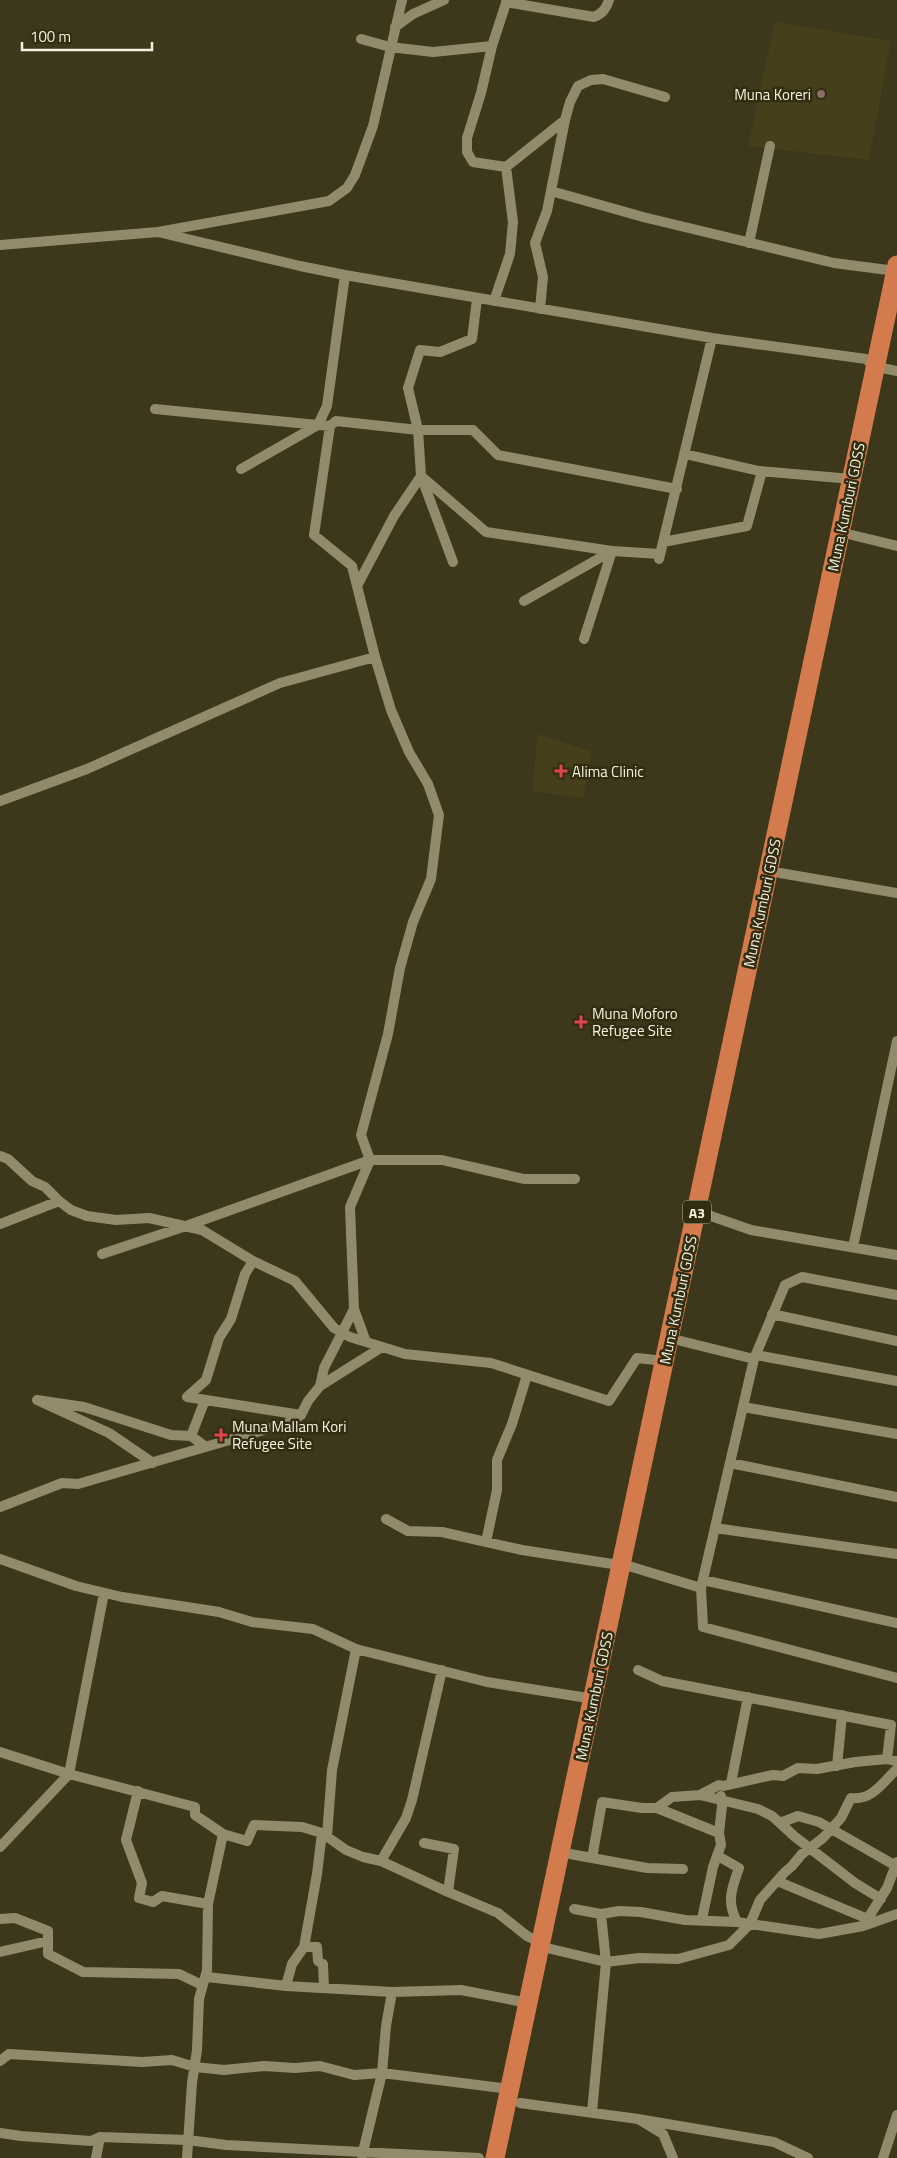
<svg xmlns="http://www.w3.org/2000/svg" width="897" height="2158" font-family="'Titillium Web',sans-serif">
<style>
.built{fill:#463f1b}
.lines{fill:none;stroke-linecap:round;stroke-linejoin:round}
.street{stroke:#918b6c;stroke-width:10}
.highway{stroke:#d37b4d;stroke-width:19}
.education-dot{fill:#8d6e63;stroke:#322d11;stroke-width:2}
.health-dot{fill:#e0444e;stroke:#322d11;stroke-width:2}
.labels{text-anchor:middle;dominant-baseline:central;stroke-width:5;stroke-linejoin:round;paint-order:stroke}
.shield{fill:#322d11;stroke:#bab6a2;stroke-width:1}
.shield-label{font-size:14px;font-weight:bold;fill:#f4f1e0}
.poi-label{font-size:15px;fill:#f4f1e0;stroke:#322d11;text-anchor:start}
.street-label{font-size:15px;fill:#f4f1e0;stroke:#322d11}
</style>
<rect width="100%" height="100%" fill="#3d371b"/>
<path class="built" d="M775 21 891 41 869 160 748 146Z
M537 734 592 752 583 798 533 791Z"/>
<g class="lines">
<path class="street" d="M506 2 594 17C603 13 606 9 609 0
M395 27 413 14 444 0
M361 39 390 47 433 52 492 46 507 0
M492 46 481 93 467 138V152L473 162 506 167 565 120
M551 191 643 217 834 263 896 271
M158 232 329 201 347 188 355 175 373 126 402 0
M749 243 770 146
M0 245 158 232 300 266 345 275
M477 299 472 339 440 352 420 350 408 388 418 430H473L498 455 677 489
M494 301 510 254 513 222 506 167
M540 309 543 277 535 243 547 211 565 120 570 102 578 86 591 80 603 79 665 97
M155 409 318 425
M330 426 314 535 352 566 357 586
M685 454 759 471 852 479
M241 469 318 425
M852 535 897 546
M663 542 747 526 762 471
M659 559 712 338
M524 601 612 551 660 554
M584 639 612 551 486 532 421 476 418 430 336 421 330 426 318 425 327 406 345 275 712 338 866 359 873 366 897 371
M0 801 87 769 280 683 375 657
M780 873 897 893
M0 1156 8 1159 32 1181 45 1187 59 1201
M708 1215 751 1230 897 1255
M0 1224 59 1201 71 1210 87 1216 116 1220 149 1218 202 1230 253 1261 295 1281 334 1328 350 1337 405 1354 491 1363 609 1401 637 1358 665 1361
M853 1247 897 1041
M102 1254 186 1226 370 1160 361 1135 388 1034 400 968 413 922 431 879 439 815 428 784 409 752 391 710 375 657 357 586 394 516 421 476 453 562
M253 1261 245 1274 231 1319 219 1338 206 1380 187 1397 301 1415
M897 1295 802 1277 785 1285 754 1359 701 1588 703 1627 897 1678
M772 1314 897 1341
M681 1341 754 1359
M366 1342 354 1309 350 1207 370 1160H442L524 1179H575
M756 1355 897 1381
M320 1386 324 1368 354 1309
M205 1400 191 1436 206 1447
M743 1407 897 1434
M153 1463 109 1433 37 1400 84 1407 171 1435 191 1436
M730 1463 897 1497
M0 1507 62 1483 78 1484 288 1423 301 1415 308 1401 320 1386 382 1347
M386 1519 408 1531 442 1532 522 1550 632 1567 701 1588
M715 1528 897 1554
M486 1542 497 1490V1460L512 1424 527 1375
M0 1559 76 1586 122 1597 219 1612 252 1622 313 1629 356 1649 487 1682 594 1699
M703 1580 897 1623
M638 1670 662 1681 891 1725 887 1759
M0 1752 69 1774 195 1807V1815L223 1834 247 1841 254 1825 302 1827 322 1833 346 1850 363 1857 381 1861 448 1892 454 1849 424 1843
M837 1766 842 1715
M731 1783 748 1697
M138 1791 126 1840 142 1883 139 1898 153 1902 162 1896 208 1904
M700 1795 719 1785 723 1786 773 1775 783 1776 798 1768 817 1769 855 1762 887 1759 897 1761
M657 1808 719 1833
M780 1823 794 1836 855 1883 881 1899
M322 1833 317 1874 304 1947H317L318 1961 323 1964 324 1988
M327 1836 332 1770 356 1649
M0 1847 69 1774 104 1593
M570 1854 647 1868 683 1869
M718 1856 739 1868C732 1888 726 1901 737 1922
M592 1858 602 1802 642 1808H657L672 1797 700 1795 758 1809 772 1816 780 1823 798 1816 819 1822 896 1866
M381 1861 406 1818 412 1800 442 1670
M777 1881 868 1919
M448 1892 498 1913 527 1936 541 1943
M574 1909 601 1914 619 1911 641 1912 685 1920 737 1922 819 1934 863 1926 897 1914
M0 1919 15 1918 48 1931V1954L83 1972 179 1974 202 1985
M702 1919 713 1867 721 1845 719 1833 722 1806 721 1796
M865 1923 887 1888 897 1862
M551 1949 606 1962 601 1914
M0 1952 48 1941
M207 1977 286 1986 392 1992 386 2026 382 2073 362 2156
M286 1986 292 1964 304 1947
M392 1992 461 1990 528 2003
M0 2061 9 2054 142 2062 172 2060 195 2067 224 2070 264 2066 295 2068 320 2066 354 2075 382 2073 510 2089
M520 2103 638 2119 663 2134 673 2158
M592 2112 606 1962 639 1958 678 1959 729 1945 750 1924 760 1900 785 1872 792 1866 802 1854 823 1838 841 1818 851 1798C872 1801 883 1782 897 1769
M638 2119 774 2142 808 2158
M0 2133 21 2136 91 2141 100 2137 188 2140 226 2145 479 2158
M96 2158 100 2137
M187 2158 192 2083 197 2050 199 1999 207 1970 208 1904 223 1834
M883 2158 897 2115"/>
<path class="highway" d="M495 2158 897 265"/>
</g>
<circle class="education-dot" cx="821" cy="94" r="5"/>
<g class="health-dot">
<path d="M558.5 763.5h5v5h5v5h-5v5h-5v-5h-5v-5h5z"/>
<path d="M578.5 1014.5h5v5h5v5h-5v5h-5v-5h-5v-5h5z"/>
<path d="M218.5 1427.5h5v5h5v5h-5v5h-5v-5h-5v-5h5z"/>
</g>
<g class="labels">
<rect class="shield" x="683" y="1200.5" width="28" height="23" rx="4"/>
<g class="shield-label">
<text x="697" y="1212">A3</text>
</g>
<g class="poi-label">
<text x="811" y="94" text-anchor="end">Muna Koreri</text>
<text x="572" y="771">Alima Clinic</text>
<text x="592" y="1013">Muna Moforo<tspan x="592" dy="17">Refugee Site</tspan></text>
<text x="232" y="1426">Muna Mallam Kori<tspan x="232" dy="17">Refugee Site</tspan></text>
</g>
<g class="street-label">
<text transform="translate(846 507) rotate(-78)">Muna Kumburi GDSS</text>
<text transform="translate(762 903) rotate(-78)">Muna Kumburi GDSS</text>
<text transform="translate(678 1300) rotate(-78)">Muna Kumburi GDSS</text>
<text transform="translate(594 1696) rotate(-78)">Muna Kumburi GDSS</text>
</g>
</g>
<path d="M22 42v8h130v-8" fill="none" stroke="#f4f1e0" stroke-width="2.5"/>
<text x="30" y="42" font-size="15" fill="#f4f1e0" stroke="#322d11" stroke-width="4" paint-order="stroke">100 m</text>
</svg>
